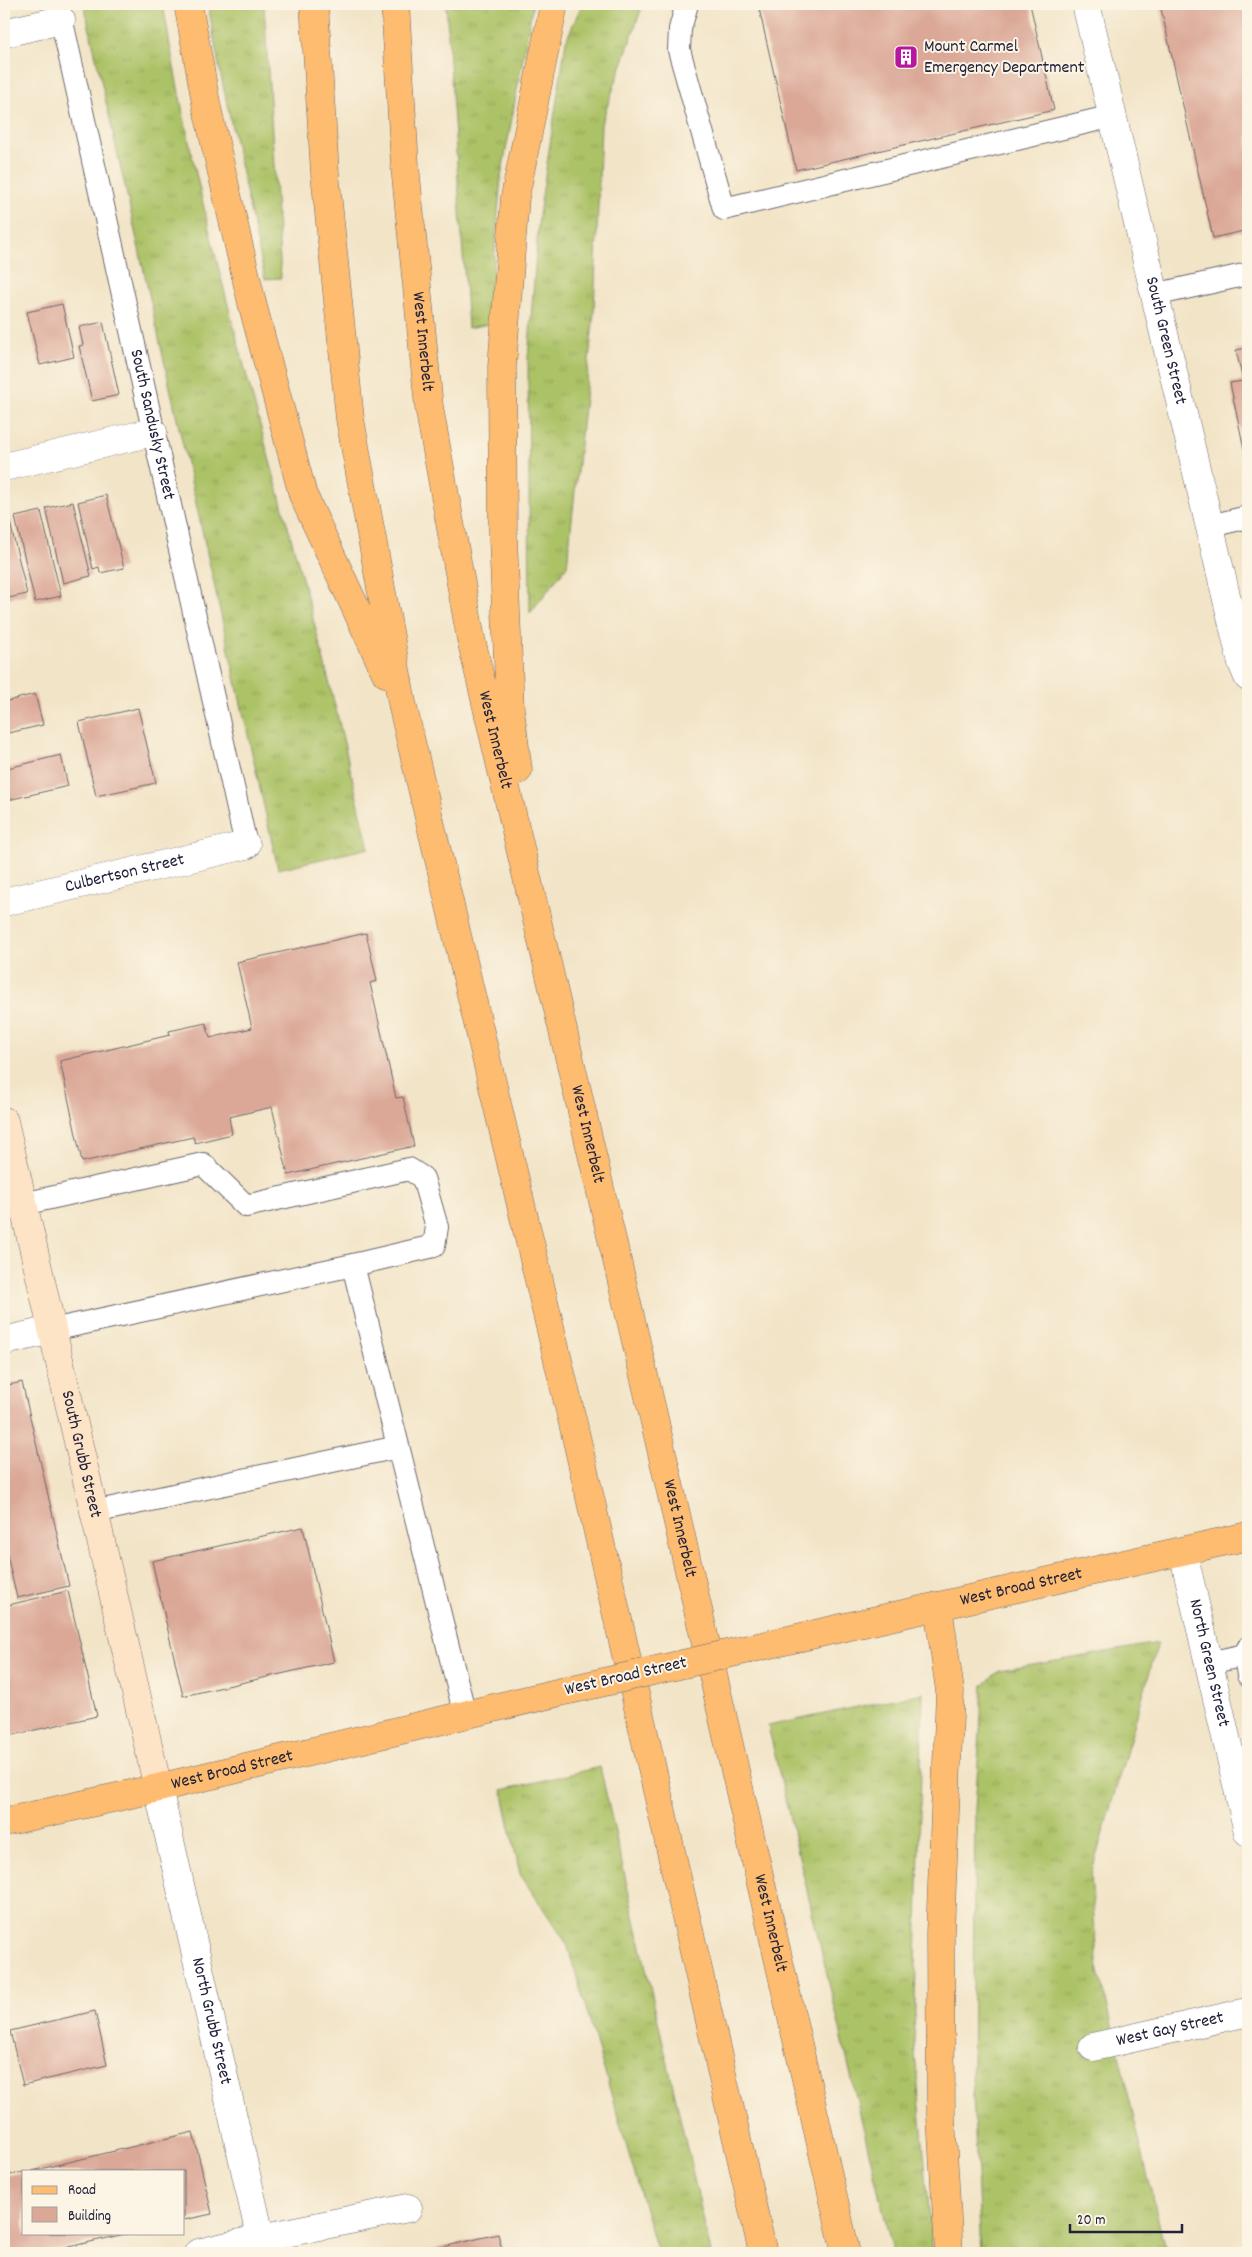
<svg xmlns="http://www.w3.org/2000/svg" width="1252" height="2257" font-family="Dekko,sans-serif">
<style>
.grass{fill:url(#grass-tufts);stroke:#677250}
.building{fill:#dba897}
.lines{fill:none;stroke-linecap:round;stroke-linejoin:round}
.lane-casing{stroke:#6b666c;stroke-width:24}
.street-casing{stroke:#6b666c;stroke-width:29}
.secondary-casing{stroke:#6b666c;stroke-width:29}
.primary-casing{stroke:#6b666c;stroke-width:29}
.highway-casing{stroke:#6b666c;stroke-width:29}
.lane{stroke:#fff;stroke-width:22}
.street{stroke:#fff;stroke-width:28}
.secondary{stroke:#fee4c6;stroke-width:28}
.primary{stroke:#fdbc70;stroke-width:28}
.highway{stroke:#fdbc70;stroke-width:28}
.primary-bridge-casing{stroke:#6b666c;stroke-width:29;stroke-linecap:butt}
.primary-bridge{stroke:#fdbc70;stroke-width:28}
.labels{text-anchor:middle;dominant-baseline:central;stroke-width:4;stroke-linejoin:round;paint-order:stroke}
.poi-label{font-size:18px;fill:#22223b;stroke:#fcf5e5;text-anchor:start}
.street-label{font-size:18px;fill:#22223b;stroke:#fcf5e5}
</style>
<defs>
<pattern id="grass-tufts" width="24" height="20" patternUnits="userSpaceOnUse" patternTransform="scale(1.25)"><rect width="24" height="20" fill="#acc266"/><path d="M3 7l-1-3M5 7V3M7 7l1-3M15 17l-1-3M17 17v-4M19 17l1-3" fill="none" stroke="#94a659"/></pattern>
</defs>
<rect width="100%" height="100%" fill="#fcf5e5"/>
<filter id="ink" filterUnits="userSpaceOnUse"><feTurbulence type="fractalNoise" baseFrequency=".02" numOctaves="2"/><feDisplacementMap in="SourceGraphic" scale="10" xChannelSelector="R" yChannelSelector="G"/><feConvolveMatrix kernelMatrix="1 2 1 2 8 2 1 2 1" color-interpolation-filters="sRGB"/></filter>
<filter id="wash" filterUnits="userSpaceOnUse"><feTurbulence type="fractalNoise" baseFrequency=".0096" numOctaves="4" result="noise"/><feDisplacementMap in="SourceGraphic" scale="20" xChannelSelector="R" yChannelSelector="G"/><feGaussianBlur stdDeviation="1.12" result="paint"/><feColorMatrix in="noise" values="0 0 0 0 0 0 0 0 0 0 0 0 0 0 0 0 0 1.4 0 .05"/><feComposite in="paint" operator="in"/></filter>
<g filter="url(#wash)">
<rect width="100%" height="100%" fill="#f2e4c7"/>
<path class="grass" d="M84 4H163C196 210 257 410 311 611 332 690 350 769 369 848L278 869Z
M208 4H264L281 278 265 279 219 67Z
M446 4H533L501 177 489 324 468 328Z
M582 4H643L601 124 594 313 567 566 530 613 528 359 539 215 566 41Z
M1158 1643 1091 1874 1097 1962 1166 2253H981L972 2076 975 1809 983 1685 999 1671Z
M923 1693 914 2042 933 2253H893L768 1726Z
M600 1767 711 2253H658L567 1944 520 1874 502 1790Z"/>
<g id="blocks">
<path class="building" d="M758 4H1030L1054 110 796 170Z
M1160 4H1248V230L1213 238Z
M62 304 74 357 40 365 27 312Z
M103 322 119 395 92 401 79 346 83 345 79 327Z
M1248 348V463H1247L1230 383 1243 381 1236 350Z
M106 495 124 568 100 573 99 567 93 569 78 502Z
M73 502 91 576 63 583 46 508Z
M41 511 61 596 35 602 15 517Z
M9 518 27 594 4 599V519Z
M35 694 43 725 4 734V702Z
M138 708 156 783 96 796 79 722Z
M61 755 68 786 4 801V769Z
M366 933 377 981 370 983 396 1098 403 1097 414 1146 288 1175 272 1107 229 1117 232 1134 195 1143 193 1137 82 1162 60 1061 170 1035 169 1031 206 1023 210 1038 252 1028 237 962Z
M22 1382 69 1586 17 1598 4 1542V1386Z
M303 1527 334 1662 183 1696 152 1561Z
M68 1591 97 1716 4 1737V1606Z
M95 2011 107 2065 23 2085 10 2031Z
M193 2132 212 2214 184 2220V2171H32Z
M24 2172V2233L125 2234 42 2253H4V2176Z
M498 2234 503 2253H421V2252Z"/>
</g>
</g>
<g filter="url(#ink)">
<use href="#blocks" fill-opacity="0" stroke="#6b666c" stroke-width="1"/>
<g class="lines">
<g class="lane-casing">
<g id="lane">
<path id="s1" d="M58 4 246 845"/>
<path d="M687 4 680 29 679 50 724 209 1113 116"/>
<path d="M1154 295 1248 274"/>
<path d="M1210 526 1248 517"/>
<path d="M23 1204 203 1164 246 1206 409 1169 423 1178 437 1227 434 1246 353 1265"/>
<path d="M52 1330 353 1265 465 1715"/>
<path d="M94 1512 398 1447"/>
<path d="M1248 1648 1245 1655 1248 1675"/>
<path d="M1209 1663 1245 1655"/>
</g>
</g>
<g class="street-casing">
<g id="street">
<path id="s2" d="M1086 4 1242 663 1248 677"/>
<path d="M4 33 61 20"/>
<path d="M4 467 153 432"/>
<path id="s3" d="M4 902 246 845"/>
<path d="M4 1341 52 1330"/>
<path id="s4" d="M1183 1552 1248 1832"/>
<path id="s5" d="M158 1788 264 2253"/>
<path id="s6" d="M1093 2047 1248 2012"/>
<path d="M198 2253 261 2238 408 2208"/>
</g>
</g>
<g class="secondary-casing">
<g id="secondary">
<path id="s7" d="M4 1121 158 1788"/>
</g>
</g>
<g class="primary-casing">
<g id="primary">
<path id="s8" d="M749 1649 1248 1536"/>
<path id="s9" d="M4 1822 158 1788 569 1690"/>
</g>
</g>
<g class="highway-casing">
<g id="highway">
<path d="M188 4 207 108 252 303 303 495 386 673"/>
<path d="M314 4 325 173 350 419 403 708 575 1432 763 2253"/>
<path id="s10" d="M395 4 405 166 429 407 471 639 653 1414 846 2253"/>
<path d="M518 770 510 710 503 537 502 367 515 197 554 4"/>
<path d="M938 1606 950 1691 940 1933 941 2117 949 2253"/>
</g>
</g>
<use href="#lane" class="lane"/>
<use href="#street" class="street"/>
<use href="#secondary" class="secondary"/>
<use href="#primary" class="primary"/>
<use href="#highway" class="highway"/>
<g class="primary-bridge-casing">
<path id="primary-bridge" d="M569 1690 749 1649"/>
</g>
<use href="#primary-bridge" class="primary-bridge"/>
</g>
</g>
<defs>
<g id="building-square" transform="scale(1.25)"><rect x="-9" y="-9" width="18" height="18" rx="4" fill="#b5179e" stroke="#fcf5e5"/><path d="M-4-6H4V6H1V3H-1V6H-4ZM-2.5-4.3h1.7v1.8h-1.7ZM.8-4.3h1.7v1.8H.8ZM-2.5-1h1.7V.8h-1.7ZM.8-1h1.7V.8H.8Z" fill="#fff"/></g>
</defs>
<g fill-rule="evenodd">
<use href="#building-square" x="906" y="57"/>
</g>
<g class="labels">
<g class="poi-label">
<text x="924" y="47">Mount Carmel<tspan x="924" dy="21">Emergency Department</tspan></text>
</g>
<g class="street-label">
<text stroke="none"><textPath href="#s10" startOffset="339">West Innerbelt</textPath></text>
<text stroke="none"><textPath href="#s2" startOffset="346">South Green Street</textPath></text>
<text stroke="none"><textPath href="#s1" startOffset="431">South Sandusky Street</textPath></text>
<text stroke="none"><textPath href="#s10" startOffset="744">West Innerbelt</textPath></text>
<text stroke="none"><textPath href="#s3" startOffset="124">Culbertson Street</textPath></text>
<text stroke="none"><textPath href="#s10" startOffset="1149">West Innerbelt</textPath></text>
<text stroke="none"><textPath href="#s7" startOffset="342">South Grubb Street</textPath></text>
<text stroke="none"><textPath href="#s10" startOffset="1554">West Innerbelt</textPath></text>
<text stroke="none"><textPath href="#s8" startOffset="279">West Broad Street</textPath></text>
<text stroke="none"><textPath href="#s4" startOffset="114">North Green Street</textPath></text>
<text transform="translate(626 1677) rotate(-13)">West Broad Street</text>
<text stroke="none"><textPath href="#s9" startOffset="234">West Broad Street</textPath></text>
<text stroke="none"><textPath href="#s10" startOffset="1959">West Innerbelt</textPath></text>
<text stroke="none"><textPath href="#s5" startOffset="239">North Grubb Street</textPath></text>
<text stroke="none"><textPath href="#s6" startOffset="79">West Gay Street</textPath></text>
</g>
</g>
<rect width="1252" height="2257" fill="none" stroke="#fcf5e5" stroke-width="20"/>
<rect x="22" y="2170" width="162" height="65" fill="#fcf5e5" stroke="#a5a1a1"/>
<rect x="32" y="2186" width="25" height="8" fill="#fdbc70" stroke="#a5a1a1"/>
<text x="68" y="2194" font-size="15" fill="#22223b">Road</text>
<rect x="32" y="2207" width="25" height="15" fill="#dba897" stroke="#a5a1a1"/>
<text x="68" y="2220" font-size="15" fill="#22223b">Building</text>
<path d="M1070 2224v8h112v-8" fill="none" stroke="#22223b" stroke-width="2.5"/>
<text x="1077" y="2224" font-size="15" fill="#22223b" stroke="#fcf5e5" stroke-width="4" paint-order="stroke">20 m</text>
</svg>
